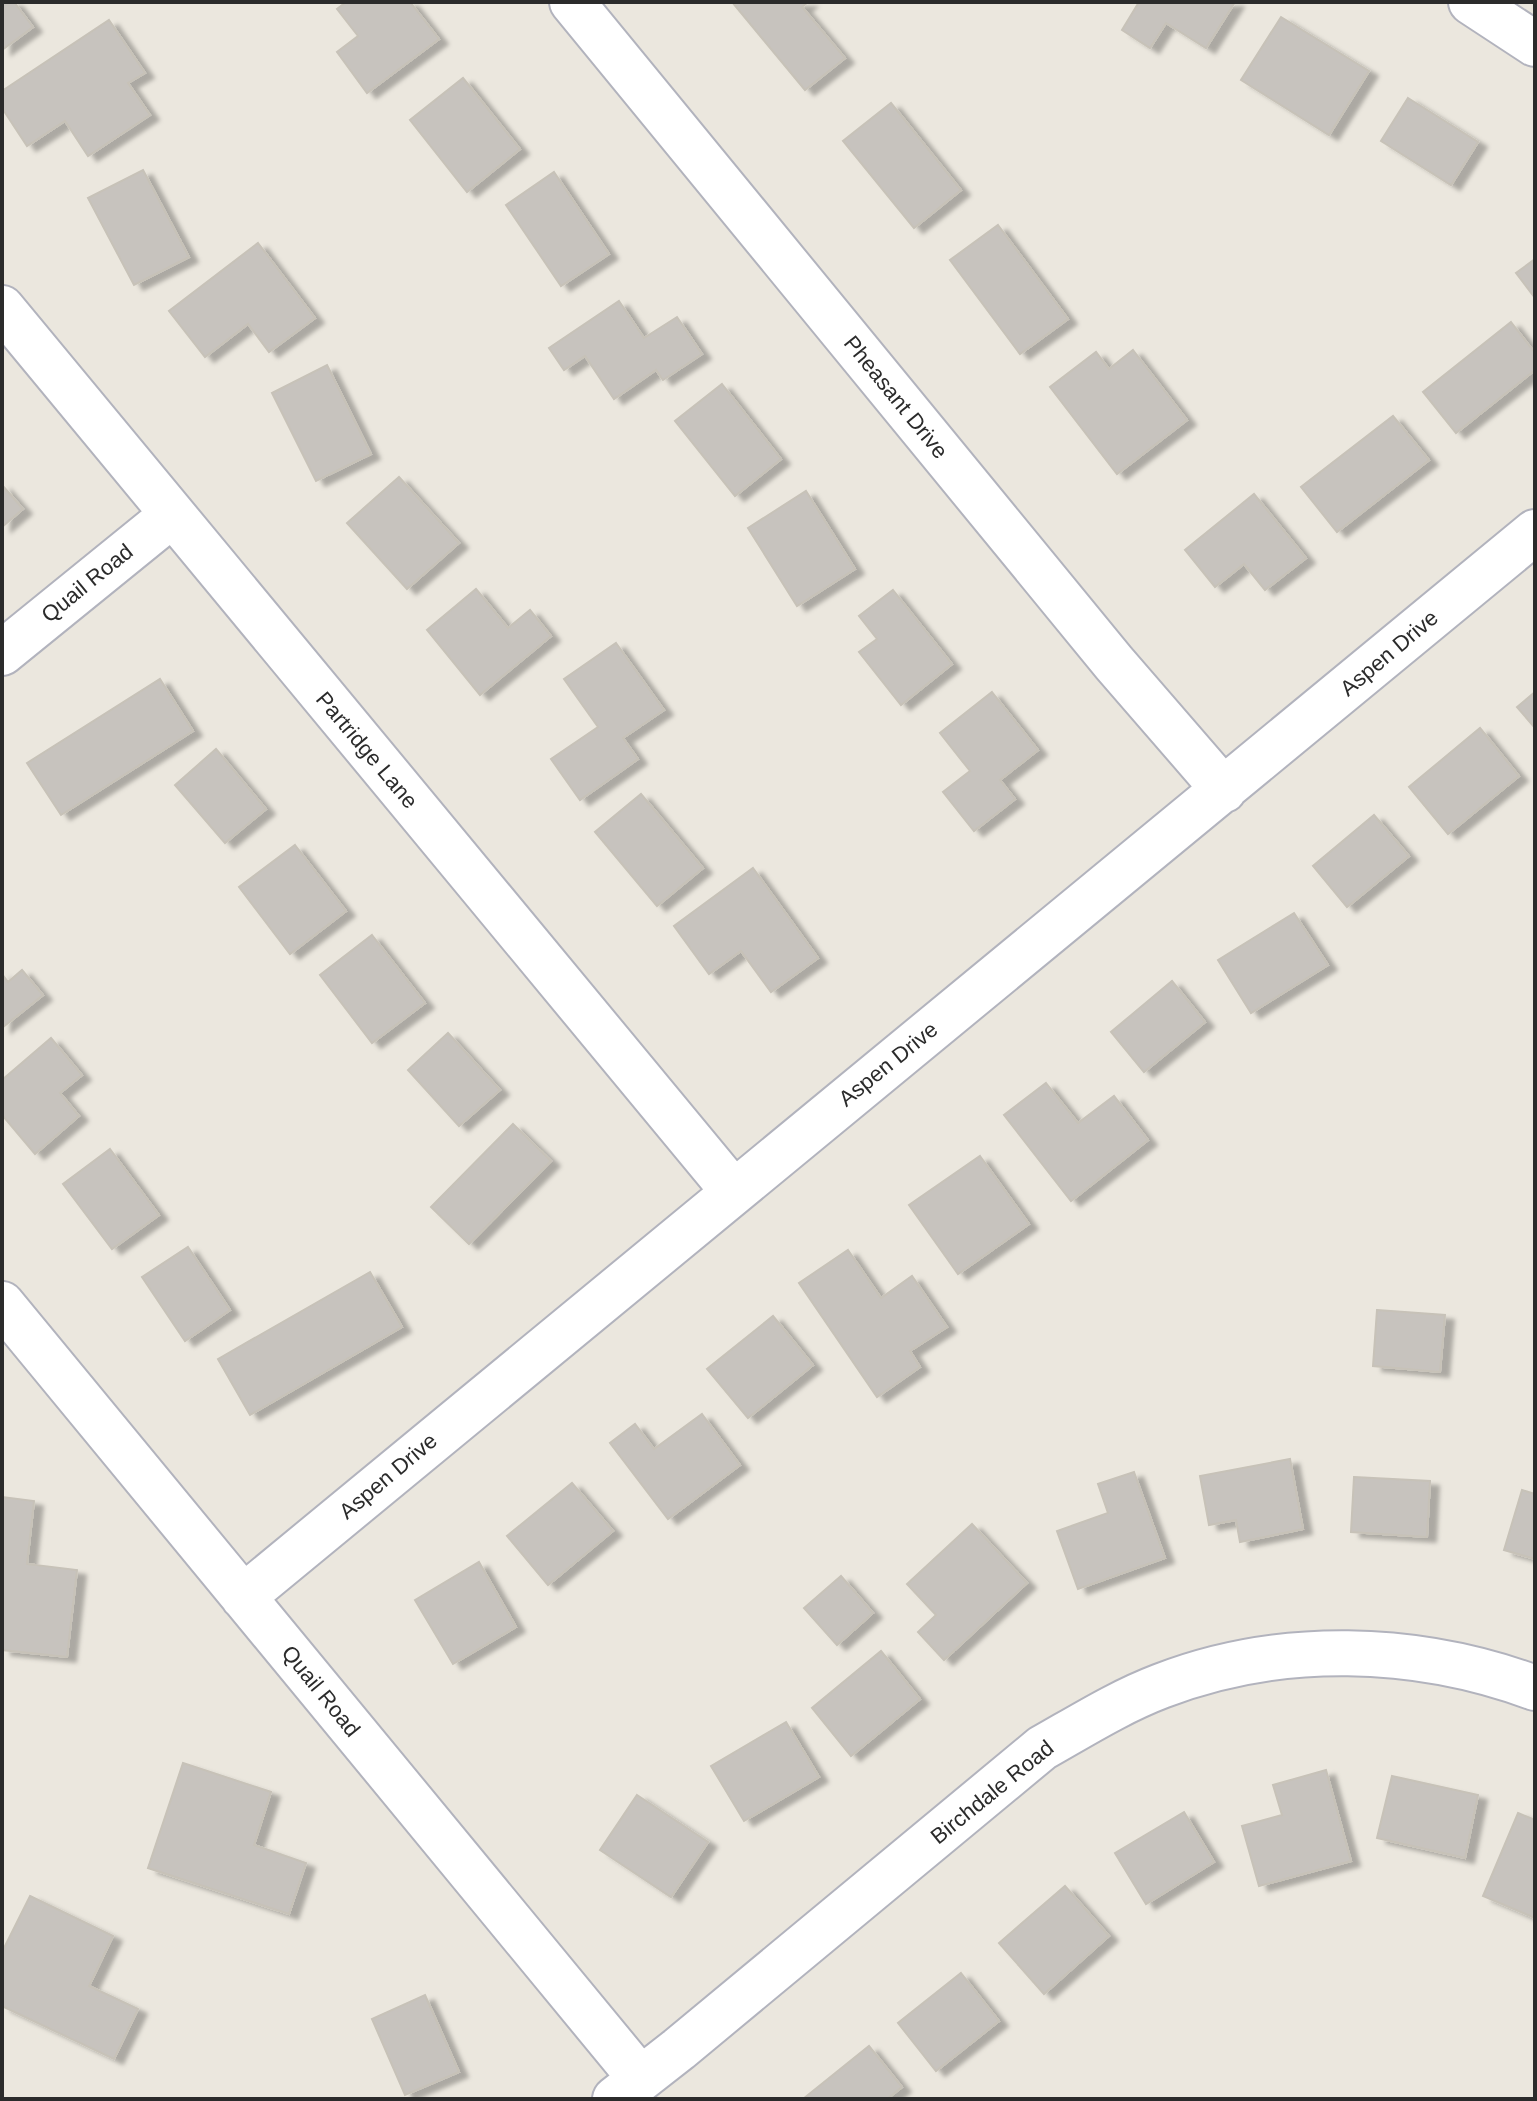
<svg xmlns="http://www.w3.org/2000/svg" width="1537" height="2101" font-family="Arial,sans-serif">
<style>
.building{fill:#c7c3be;stroke:#c7c2b8;stroke-width:2;filter:url(#shadow)}
.lines{fill:none;stroke-linecap:round;stroke-linejoin:round}
.minor-casing{stroke:#b2b3bd;stroke-width:48}
.minor{stroke:#fff;stroke-width:44}
.labels{text-anchor:middle;dominant-baseline:central;stroke-width:6;stroke-linejoin:round;paint-order:stroke}
.street-label{font-size:22px;fill:#2b2b2b;stroke:#fff}
</style>
<defs>
<filter id="shadow"><feDropShadow dx="9" dy="5" stdDeviation="2" flood-color="#0004"/></filter>
</defs>
<rect width="100%" height="100%" fill="#ebe7de"/>
<path class="building" d="M2 2H14L33 27 2 50Z
M346 2H410L439 39 367 93 337 52 358 36 337 9Z
M732 2H808L802 7 845 58 805 90Z
M1139 2H1235L1206 48 1166 23 1150 48 1122 30Z
M1281 17 1369 71 1329 135 1241 80Z
M109 20 145 73 128 83 150 115 88 156 65 121 27 146 2 108V91Z
M463 78 520 149 467 192 410 120Z
M1408 98 1478 142 1451 185 1381 141Z
M891 103 961 190 914 228 843 141Z
M143 170 189 257 134 285 88 198Z
M554 172 609 254 561 286 506 205Z
M998 225 1068 319 1020 354 950 260Z
M258 243 315 318 269 352 248 324 205 357 169 311Z
M1535 259V298L1516 273Z
M619 301 644 338 677 317 702 354 663 380 656 370 614 399 585 356 564 370 549 348Z
M1511 322 1535 353V370L1456 433 1423 392Z
M1133 350 1187 420 1117 474 1050 387 1096 352 1109 369Z
M327 365 371 454 316 481 272 393Z
M722 384 781 459 735 496 675 421Z
M1393 416 1429 460 1337 532 1301 487Z
M399 477 459 543 407 589 347 523Z
M2 485 23 509 2 527Z
M806 491 855 569 797 606 748 528Z
M1254 494 1306 558 1265 590 1244 564 1215 587 1185 550Z
M476 589 508 628 530 610 551 636 480 695 427 630Z
M893 590 952 664 901 705 859 652 877 639 859 616Z
M616 643 664 710 623 738 638 759 580 800 551 759 598 727 564 679Z
M160 679 193 731 61 815 27 763Z
M992 692 1038 750 1000 780 1015 799 974 831 943 792 970 771 940 733Z
M1535 692V728L1517 707Z
M1480 728 1519 776 1448 834 1409 787Z
M216 749 266 809 225 843 175 785Z
M641 794 703 868 657 906 595 832Z
M1374 815 1409 856 1347 907 1313 866Z
M295 845 346 911 290 954 239 887Z
M753 868 818 958 771 992 741 951 709 974 674 926Z
M1294 913 1328 965 1251 1013 1218 960Z
M372 935 425 1003 372 1043 320 975Z
M22 970 43 995 2 1028V974L8 982Z
M1172 981 1205 1022 1144 1072 1111 1032Z
M448 1033 500 1090 459 1126 408 1070Z
M51 1038 82 1075 60 1093 79 1116 35 1154 2 1115V1080Z
M1046 1083 1078 1123 1114 1096 1148 1140 1071 1201 1004 1115Z
M513 1124 551 1161 469 1244 431 1207Z
M110 1149 159 1215 112 1249 63 1184Z
M980 1156 1029 1224 958 1274 909 1205Z
M188 1247 230 1310 185 1341 142 1277Z
M848 1250 881 1298 912 1276 947 1327 910 1351 920 1367 877 1397 799 1283Z
M370 1272 402 1327 250 1415 218 1359Z
M1377 1310 1445 1315 1440 1372 1373 1366Z
M773 1316 813 1365 748 1418 707 1369Z
M702 1414 740 1465 668 1519 610 1443 635 1424 654 1449Z
M1290 1459 1303 1529 1240 1542 1236 1520 1209 1525 1200 1476Z
M1134 1472 1165 1558 1078 1589 1057 1531 1108 1513 1098 1484Z
M1354 1477 1430 1481 1427 1537 1351 1532Z
M572 1483 613 1531 548 1585 507 1536Z
M1522 1490 1535 1494V1559L1504 1550Z
M2 1497 34 1501 27 1564 77 1570 67 1657 2 1650Z
M972 1524 1027 1583 944 1660 918 1632 936 1615 907 1584Z
M479 1562 516 1627 453 1664 415 1600Z
M841 1576 873 1613 837 1645 804 1608Z
M881 1651 920 1699 851 1756 812 1708Z
M786 1722 819 1777 744 1821 711 1766Z
M183 1763 271 1792 254 1845 306 1863 289 1914 148 1868Z
M1326 1770 1351 1861 1259 1886 1242 1826 1282 1815 1273 1785Z
M1392 1776 1478 1795 1465 1858 1377 1838Z
M637 1795 708 1842 671 1897 600 1850Z
M1184 1812 1214 1862 1146 1904 1115 1853Z
M1518 1813 1535 1820V1918L1483 1896Z
M1065 1886 1109 1936 1044 1994 999 1943Z
M30 1896 113 1936 89 1986 138 2009 114 2059 2 2006V1952Z
M961 1973 999 2021 936 2071 898 2023Z
M425 1995 459 2072 405 2095 372 2019Z
M869 2046 902 2087 887 2099H803Z"/>
<g class="lines">
<g class="minor-casing">
<path id="minor" d="M572 2 1114 663 1224 790
M1471 2 1535 44
M2 308 733 1191
M2 653 172 515
M2 1304 640 2078
M243 1597 1535 532
M615 2099 679 2049 1042 1748C1081 1726 1119 1702 1161 1686 1280 1640 1416 1644 1535 1688"/>
</g>
<use href="#minor" class="minor"/>
</g>
<g class="labels">
<g class="street-label">
<text transform="translate(896 397) rotate(51)">Pheasant Drive</text>
<text transform="translate(87 583) rotate(-39)">Quail Road</text>
<text transform="translate(1389 653) rotate(-40)">Aspen Drive</text>
<text transform="translate(367 750) rotate(50)">Partridge Lane</text>
<text transform="translate(888 1064) rotate(-39)">Aspen Drive</text>
<text transform="translate(388 1476) rotate(-40)">Aspen Drive</text>
<text transform="translate(321 1691) rotate(51)">Quail Road</text>
<text transform="translate(992 1792) rotate(-39)">Birchdale Road</text>
</g>
</g>
<rect width="1537" height="2101" fill="none" stroke="#2b2b2b" stroke-width="8"/>
</svg>
